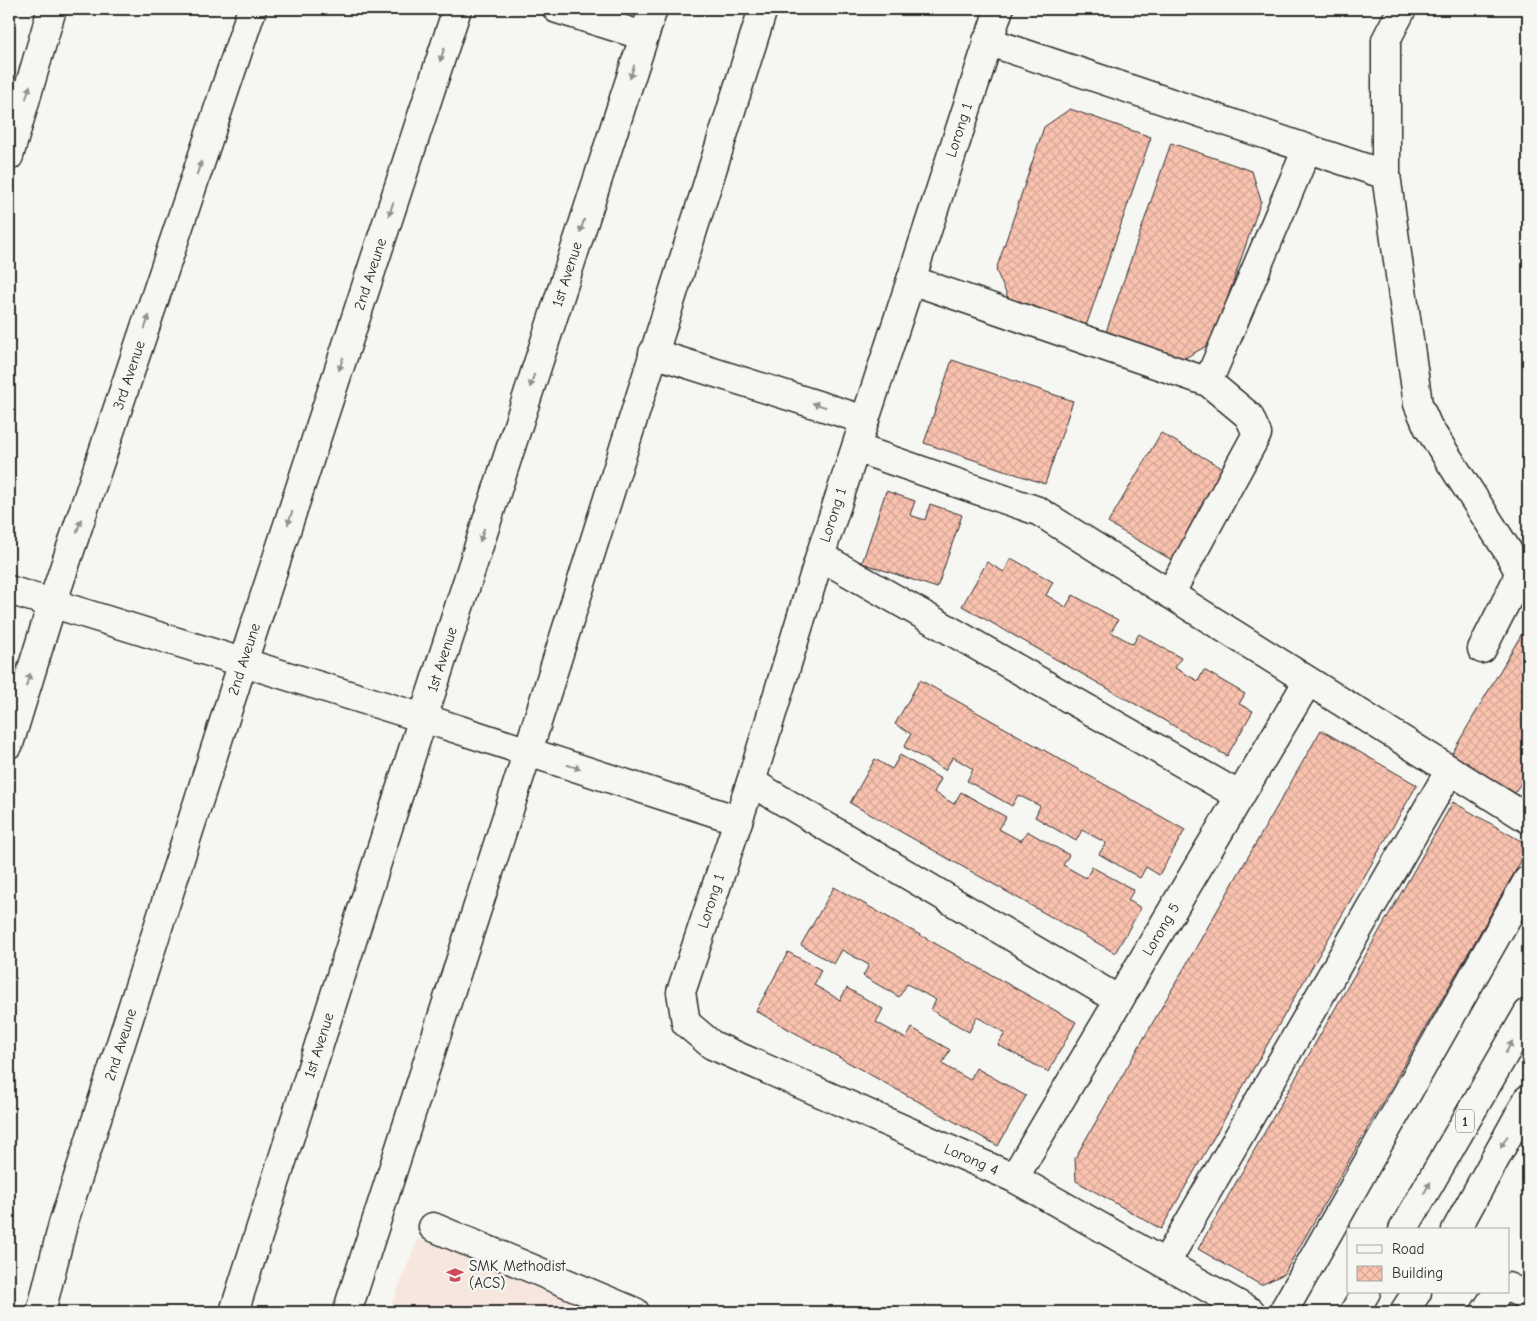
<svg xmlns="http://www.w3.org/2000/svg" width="1537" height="1321" font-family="'Comic Neue',sans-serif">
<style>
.built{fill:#f7e6de}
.building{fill:url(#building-cross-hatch);stroke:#2b2b2b}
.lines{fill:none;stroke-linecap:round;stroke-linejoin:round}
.minor-casing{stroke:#2b2b2b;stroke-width:31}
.highway-casing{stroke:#2b2b2b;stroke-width:31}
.minor{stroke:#f6f6f2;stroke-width:28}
.highway{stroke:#f6f6f2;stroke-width:28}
.oneway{fill:#90908e}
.labels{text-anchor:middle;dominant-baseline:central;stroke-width:4.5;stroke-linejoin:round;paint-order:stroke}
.shield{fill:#f6f6f2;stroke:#686867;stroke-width:1}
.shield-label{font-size:14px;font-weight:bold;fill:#2b2b2b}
.street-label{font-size:15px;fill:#2b2b2b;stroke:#f6f6f2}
.poi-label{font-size:15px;fill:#2b2b2b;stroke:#f6f6f2;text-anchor:start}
</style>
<defs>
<pattern id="building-cross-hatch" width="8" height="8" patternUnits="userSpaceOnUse" patternTransform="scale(1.25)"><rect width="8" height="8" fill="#fac2af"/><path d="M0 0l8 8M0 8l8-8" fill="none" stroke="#d6a797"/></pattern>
</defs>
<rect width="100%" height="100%" fill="#f6f6f2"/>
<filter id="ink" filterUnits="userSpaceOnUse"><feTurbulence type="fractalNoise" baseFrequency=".02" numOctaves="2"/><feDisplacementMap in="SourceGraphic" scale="10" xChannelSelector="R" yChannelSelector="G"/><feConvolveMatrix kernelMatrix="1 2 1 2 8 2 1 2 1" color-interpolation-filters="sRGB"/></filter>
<g filter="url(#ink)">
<path class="built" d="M418 1238 594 1312H389Z"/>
<path class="building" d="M1070 109 1151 137 1086 326 1009 300 996 270 1044 127Z
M1171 143 1252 171 1261 201 1212 343 1183 359 1106 332Z
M952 360 1073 401 1045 484 924 443Z
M1161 433 1229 472 1177 563 1108 523Z
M886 491 915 501 910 515 925 520 930 504 962 515 937 588 862 563Z
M1011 558 1053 582 1046 595 1066 607 1073 595 1118 620 1111 632 1133 644 1139 634 1181 658 1175 668 1198 681 1204 670 1245 694 1239 704 1253 711 1227 756 962 606 987 562 1004 572Z
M1528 623V770L1515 793 1451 755Z
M920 680 1185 830 1159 875 1146 867 1140 878 1099 854 1106 843 1082 830 1076 841 1035 817 1040 806 1018 795 1012 806 967 781 973 769 953 757 945 770 904 747 911 734 895 724Z
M1321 730 1417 785 1161 1229 1076 1181 1075 1158Z
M900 755 941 779 934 792 954 804 961 792 1006 817 999 829 1021 841 1027 831 1069 855 1063 865 1086 878 1092 867 1134 890 1128 900 1141 908 1115 953 850 803 875 759 892 769Z
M1453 802 1528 845V849L1284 1274 1261 1285 1198 1249Z
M834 887 1076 1022 1048 1072 998 1045 1005 1033 977 1017 969 1032 931 1010 936 1000 907 984 899 997 863 976 869 965 842 950 834 964 801 945Z
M788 952 821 970 814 985 840 1000 847 988 883 1009 876 1022 906 1039 912 1028 950 1050 942 1064 970 1080 976 1068 1026 1096 998 1146 756 1011Z"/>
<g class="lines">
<g class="minor-casing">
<g id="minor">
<path d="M557 9 644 36"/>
<path id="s1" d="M999 9 911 280 820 556 751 782 681 992 686 1023 712 1045 1014 1178 1251 1312"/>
<path d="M1402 9 1386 40V175L1418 404 1428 427 1509 553 1519 572 1515 584 1482 649"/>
<path d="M987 41 1386 175"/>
<path d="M9 156 52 9"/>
<path d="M911 280 1208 382 1249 416 1257 434 1170 594"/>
<path d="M653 353 865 420"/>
<path d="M1208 382 1307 149"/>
<path d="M856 448 1038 511 1528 819"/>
<path d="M820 556 1240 796"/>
<path d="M9 590 423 718 738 820"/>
<path id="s2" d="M9 744 52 604 252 9"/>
<path d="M751 782 1119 1000"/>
<path id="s3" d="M1014 1178 1308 681"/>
<path d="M433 1227 635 1312"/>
<path d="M1165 1264 1450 770"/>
<path d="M1508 1287 1528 1297"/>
<path id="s4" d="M41 1312 63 1224 243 662 457 9"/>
<path id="s5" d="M234 1312 423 718 653 9"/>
<path d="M347 1312 528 751 763 9"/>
<path d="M1283 1312 1528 880"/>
<path d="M1485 1312 1498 1292"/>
</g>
</g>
<g class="highway-casing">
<path id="highway" d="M1403 1230 1528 1013
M1456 1230 1528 1099
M1354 1312 1366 1292
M1404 1312 1417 1292"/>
</g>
<use href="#minor" class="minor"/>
<use href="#highway" class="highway"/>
</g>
<defs><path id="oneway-solid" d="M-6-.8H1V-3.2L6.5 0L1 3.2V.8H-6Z" transform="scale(1.25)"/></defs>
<g class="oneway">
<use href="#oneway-solid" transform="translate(442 55) rotate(108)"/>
<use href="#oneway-solid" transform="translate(632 72) rotate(108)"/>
<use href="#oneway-solid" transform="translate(28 92) rotate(-73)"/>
<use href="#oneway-solid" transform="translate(199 168) rotate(-71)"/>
<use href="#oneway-solid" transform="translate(391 209) rotate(108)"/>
<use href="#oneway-solid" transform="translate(582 226) rotate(108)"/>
<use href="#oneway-solid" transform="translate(147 322) rotate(-71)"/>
<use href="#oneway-solid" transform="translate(341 364) rotate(108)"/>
<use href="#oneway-solid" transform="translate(532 381) rotate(108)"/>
<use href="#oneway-solid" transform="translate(819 405) rotate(-163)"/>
<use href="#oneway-solid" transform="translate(290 518) rotate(108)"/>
<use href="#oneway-solid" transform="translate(79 526) rotate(-71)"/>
<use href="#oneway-solid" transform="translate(482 535) rotate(108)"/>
<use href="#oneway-solid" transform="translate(28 680) rotate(-73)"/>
<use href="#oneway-solid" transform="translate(574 767) rotate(18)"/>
<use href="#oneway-solid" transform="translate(1509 1047) rotate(-60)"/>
<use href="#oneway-solid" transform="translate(1504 1142) rotate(119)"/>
<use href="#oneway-solid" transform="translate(1427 1188) rotate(-60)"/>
</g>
</g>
<defs>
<g id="school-bare" transform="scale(1.35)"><path d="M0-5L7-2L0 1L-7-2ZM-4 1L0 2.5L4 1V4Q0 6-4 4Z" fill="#d1495b" stroke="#f6f6f2" stroke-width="2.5" paint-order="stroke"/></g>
</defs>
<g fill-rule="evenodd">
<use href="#school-bare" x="455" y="1275"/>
</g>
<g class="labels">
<rect class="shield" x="1456" y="1109.5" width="18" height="23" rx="4"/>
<g class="shield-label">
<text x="1465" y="1121">1</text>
</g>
<g class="street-label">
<text transform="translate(959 130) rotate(-72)">Lorong 1</text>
<text stroke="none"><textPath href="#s4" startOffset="1089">2nd Aveune</textPath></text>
<text stroke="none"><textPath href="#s5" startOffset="1090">1st Avenue</textPath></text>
<text stroke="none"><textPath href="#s2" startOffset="388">3rd Avenue</textPath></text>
<text transform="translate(833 515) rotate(-72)">Lorong 1</text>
<text stroke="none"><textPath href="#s4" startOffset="684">2nd Aveune</textPath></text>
<text stroke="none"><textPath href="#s5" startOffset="685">1st Avenue</textPath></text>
<text transform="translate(711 901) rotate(-72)">Lorong 1</text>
<text stroke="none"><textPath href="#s3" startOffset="289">Lorong 5</textPath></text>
<text stroke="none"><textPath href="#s4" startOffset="279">2nd Aveune</textPath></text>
<text stroke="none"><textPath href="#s5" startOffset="280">1st Avenue</textPath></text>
<text stroke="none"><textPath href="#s1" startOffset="1382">Lorong 4</textPath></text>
</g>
<g class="poi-label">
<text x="469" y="1266">SMK Methodist<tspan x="469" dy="17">(ACS)</tspan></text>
</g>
</g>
<rect width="1537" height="1321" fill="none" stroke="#f6f6f2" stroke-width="30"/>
<rect x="15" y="15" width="1507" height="1291" fill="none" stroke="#2b2b2b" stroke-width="2" filter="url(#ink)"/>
<rect x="1347" y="1228" width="162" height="65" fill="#f6f6f2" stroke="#a5a5a2"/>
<rect x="1357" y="1245" width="25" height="8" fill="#f6f6f2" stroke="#a5a5a2"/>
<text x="1392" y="1254" font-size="15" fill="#2b2b2b">Road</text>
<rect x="1357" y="1266" width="25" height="15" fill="url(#building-cross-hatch)" stroke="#a5a5a2"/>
<text x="1392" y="1278" font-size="15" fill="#2b2b2b">Building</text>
</svg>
